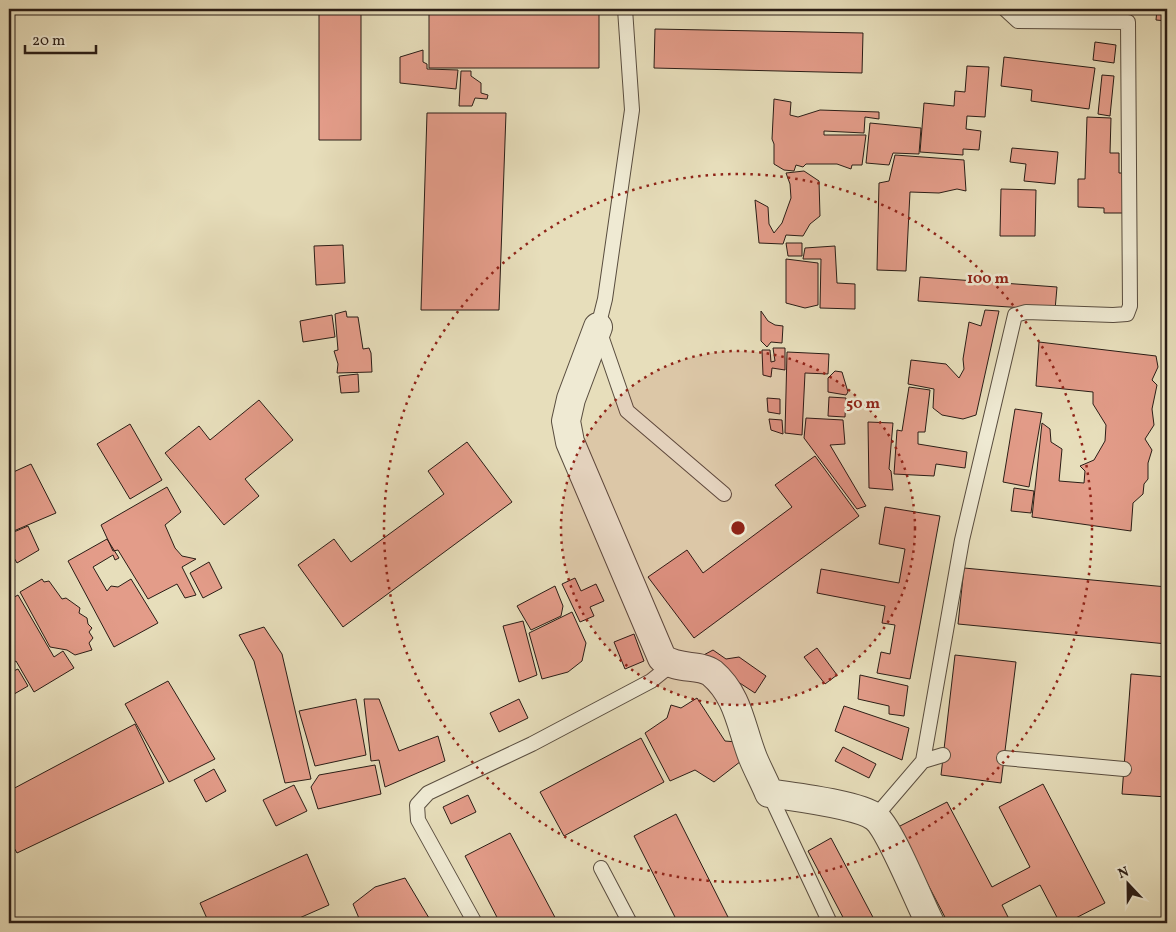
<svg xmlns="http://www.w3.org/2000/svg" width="1176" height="932" font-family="Vollkorn,serif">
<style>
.building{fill:#e39c89;stroke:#2a1d16}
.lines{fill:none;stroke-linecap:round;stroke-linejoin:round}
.service-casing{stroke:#594d3f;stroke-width:16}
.minor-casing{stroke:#594d3f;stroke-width:30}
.service{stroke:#efead3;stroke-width:14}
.minor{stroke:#efead3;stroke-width:28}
.ring{fill:none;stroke:#8f2418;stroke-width:2.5;stroke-dasharray:2.5 5}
.centre{fill:#8f2418;stroke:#efead3;stroke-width:2.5}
.ring-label{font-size:15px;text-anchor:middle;font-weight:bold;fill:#8f2418;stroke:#efead3;stroke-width:5;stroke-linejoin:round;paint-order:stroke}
</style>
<rect width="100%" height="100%" fill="#e7debb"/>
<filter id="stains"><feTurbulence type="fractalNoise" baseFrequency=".004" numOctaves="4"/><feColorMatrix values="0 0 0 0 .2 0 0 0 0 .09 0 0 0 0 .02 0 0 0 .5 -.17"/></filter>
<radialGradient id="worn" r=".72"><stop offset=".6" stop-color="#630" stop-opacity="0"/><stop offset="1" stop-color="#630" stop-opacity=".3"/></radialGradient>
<path class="building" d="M319 9H361V140H319Z
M429 9H599V68H429Z
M1157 9H1167V21L1156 20Z
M655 29 863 33 862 73 654 68Z
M1095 42 1116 45 1114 63 1093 60Z
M423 50V62L427 64V69L458 70 456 89 400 83V57Z
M1004 57 1095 68 1089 109 1031 101 1032 90 1001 86Z
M967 66 989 67 985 117 967 116 966 129 981 131 979 150 963 149V155L920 152 924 103 954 106 955 91 965 92Z
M461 71H471V76L481 83V93L488 95 487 99 475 98 472 106H459Z
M1102 75 1114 76 1110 116 1098 114Z
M774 99 791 102 790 115 798 117 820 110 879 112V119L865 117 864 133 824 131V135H866L862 165H852L851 169 837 164H806L803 167 796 165 794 171 784 170 774 164V144L772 139Z
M427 113H506L499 310H421Z
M1087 117 1111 118 1110 153H1119V173H1124L1123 213H1104V208L1078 207V179H1085Z
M870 123 921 128 919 154 893 153 889 165 866 163Z
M1012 148 1058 152 1055 184 1024 181 1026 164 1010 162Z
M895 155 964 160 966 191 957 189 939 193 910 192 906 271 877 270 879 183 889 181Z
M804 171 819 181 820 216 810 224 803 236 786 235 783 244 759 243 755 200 768 207 769 224 774 233 782 223 791 198 790 184 786 173Z
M1001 189 1036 190 1035 236H1000Z
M786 243H802V256H788Z
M343 245 345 283 316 285 314 246Z
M835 246 837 283 855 284V309L820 308 821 259H803L805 248Z
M786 259 818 263V305L805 308 786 303Z
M920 277 1057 287 1055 310 918 301Z
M985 310 999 311 976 415 963 419 942 415 933 408 934 389 908 384 911 360 946 364 959 378 964 369 963 359 969 322 981 326Z
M346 311 347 317H358L363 349 369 348 371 353 372 372 337 373 338 364 334 351 338 350 335 314Z
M761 311 768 321 775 325 783 326 782 343 771 342 767 347 761 341Z
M332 315 335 337 303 342 300 321Z
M1039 342 1156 356 1158 367 1152 380 1157 385 1152 409 1154 425 1145 439 1152 450 1148 463V479L1144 484 1143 494 1133 503 1131 531 1032 517 1042 423 1050 429 1051 442 1062 449 1059 481 1084 483 1085 471 1080 466 1094 460 1105 441 1106 425 1093 404V392L1036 386Z
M773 348H785V370L772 368 771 377 763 375 762 350H770L771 362 775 361Z
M787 352 829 354 828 374 805 373 802 435 785 433Z
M835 371 842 372 848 392 846 395 828 392V378Z
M358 374 359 392 341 393 339 376Z
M909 387 930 390 925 432H918V444L967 452 965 468 936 464 934 476 894 474 897 430 902 431Z
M829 397 846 398 845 417 828 416Z
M767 398 780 399V414L768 412Z
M259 400 293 440 245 479 259 496 224 525 165 453 199 426 210 440Z
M1015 409 1042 413 1029 487 1003 482Z
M806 418 843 420 845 444 830 445 866 506 857 509 804 438Z
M769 419 782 420 783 434 771 430Z
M868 422 893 423 889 469 891 471 893 490 869 488Z
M130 424 162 480 130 499 97 444Z
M467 442 512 502 343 627 298 565 334 539 351 562 444 494 428 471Z
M815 456 859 516 694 638 648 577 687 550 703 573 792 507 775 485Z
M31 464 56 513 9 533V474Z
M167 487 181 512 165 525 175 548 182 556 196 559 182 567 196 595 185 598 177 584 148 599 118 550 113 551 101 525Z
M1014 488 1034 491 1031 513 1011 511Z
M885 507 940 516 910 679 877 673 881 652 890 654 895 625 882 623 885 606 817 593 821 569 899 583 905 549 879 544Z
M28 526 39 550 17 563 9 549V534Z
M107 539 119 558 115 560 113 555 93 567 107 591 111 586 118 587 131 579 158 623 114 647 68 561Z
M209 562 222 588 203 598 190 573Z
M964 568 1167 587V644L958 624Z
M575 578 581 591 596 584 604 601 590 607 594 616 580 622 562 584Z
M42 579 44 582 49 581 62 599 66 598 80 608 79 613 87 618 88 624 92 628 89 632 93 638 89 643 92 650 75 655 67 650 50 647 20 592Z
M555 586 563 606 561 616 531 630 517 606Z
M18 595 54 657 63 651 74 668 34 692 16 661 14 662 9 654V600Z
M572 612 586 643 582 661 568 672 542 679 529 633Z
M523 621 537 675 519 682 503 626Z
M264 627 282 654 311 779 285 783 254 661 239 635Z
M634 634 644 661 625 669 614 642Z
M817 648 837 675 825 684 804 657Z
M713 650 726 659 739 657 766 676 755 693 700 657Z
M955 655 1016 662 1001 783 941 775Z
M18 669 28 686 9 697V673Z
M1131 674 1167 677V797L1122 794Z
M860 675 908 686 904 716 889 714V706L858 699Z
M168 681 215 759 169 782 125 704Z
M697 698 725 741 737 742 745 758 714 782 695 770 670 781 645 733 667 718 671 705 681 708Z
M356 699 366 755 315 766 299 711Z
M364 699H379L399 751 438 736 445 761 385 787 379 760 371 761Z
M519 699 528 718 499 732 490 713Z
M844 706 909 728 902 760 835 731Z
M135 724 164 783 17 853 9 839V791Z
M641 738 664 782 564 836 540 792Z
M843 747 876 764 869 778 835 761Z
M375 765 381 794 318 809 311 787 319 775Z
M214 769 226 791 206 802 194 780Z
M1043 784 1105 903 1066 923H1060L1040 885 1002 905 1011 923H948L898 827 947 802 992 887 1030 867 999 807Z
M294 785 307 811 276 826 263 800Z
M468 795 476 812 451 824 443 807Z
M676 814 731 923H678L634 836Z
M510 833 558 923H500L465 856Z
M831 838 876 923H846L808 851Z
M307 854 329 905 288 923H209L200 903Z
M405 878 432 923H361L353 904 375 887Z"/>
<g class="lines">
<g class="service-casing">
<path id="service" d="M625 9 632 110 605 299 598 327 627 411 724 494
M1004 758 1124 769
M923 761 962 540 1015 315 1026 312 1113 315 1127 314 1130 306 1128 22 1018 21 1005 9
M769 793 830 923
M875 817 923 761 943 755
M601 868 630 923
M475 923 418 820 417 805 428 793 532 744 651 681 671 665"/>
</g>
<g class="minor-casing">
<path id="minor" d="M598 327 571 399 566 421 570 442 662 658C677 670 700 664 712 673 739 696 741 728 753 758 758 770 764 781 769 793 793 797 857 804 875 817 890 828 919 902 930 923"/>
</g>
<use href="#service" class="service"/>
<use href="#minor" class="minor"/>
</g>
<circle cx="738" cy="528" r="177" fill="#8f2418" fill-opacity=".12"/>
<g class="ring">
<circle cx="738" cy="528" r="177"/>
<circle cx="738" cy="528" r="354"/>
</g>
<circle cx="738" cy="528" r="8" class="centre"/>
<g class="ring-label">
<text x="988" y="283">100 m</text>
<text x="863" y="408">50 m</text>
</g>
<rect width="1176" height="932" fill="none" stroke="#e7debb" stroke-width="30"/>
<rect x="10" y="10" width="1156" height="912" fill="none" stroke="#2a1d16" stroke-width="2.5"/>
<rect x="15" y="15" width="1146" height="902" fill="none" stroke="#2a1d16"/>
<g transform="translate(1128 884) rotate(338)" stroke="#efead3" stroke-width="4" paint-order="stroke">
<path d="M0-4L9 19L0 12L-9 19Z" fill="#2a1d16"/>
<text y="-8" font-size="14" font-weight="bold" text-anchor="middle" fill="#2a1d16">N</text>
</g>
<path d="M25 45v8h71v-8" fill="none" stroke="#2a1d16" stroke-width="2.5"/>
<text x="32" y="45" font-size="15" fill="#2a1d16" stroke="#efead3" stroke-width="4" paint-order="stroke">20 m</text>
<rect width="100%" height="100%" filter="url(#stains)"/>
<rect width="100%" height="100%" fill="url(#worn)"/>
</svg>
